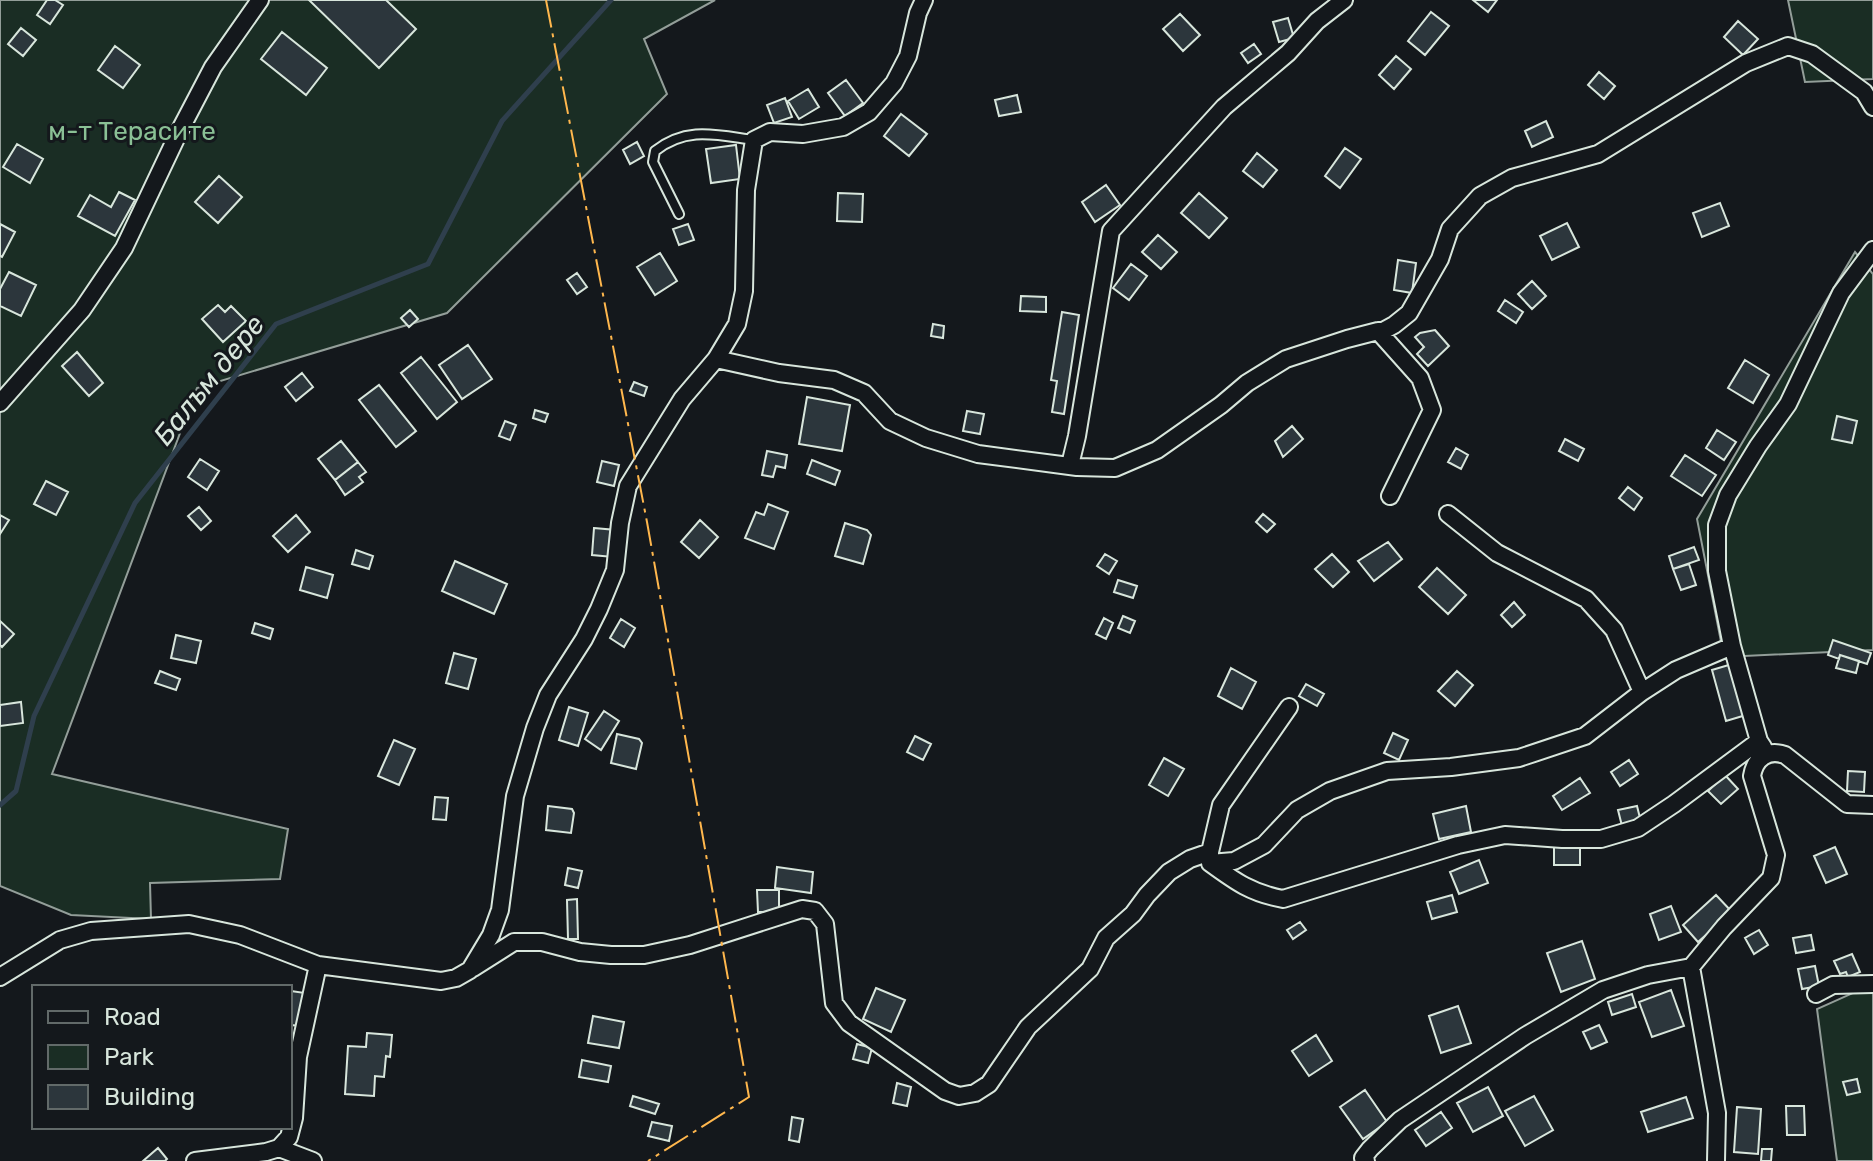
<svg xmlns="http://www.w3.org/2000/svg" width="1873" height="1161" font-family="Rubik,sans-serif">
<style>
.green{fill:#1a2d24;stroke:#939e99;stroke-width:2}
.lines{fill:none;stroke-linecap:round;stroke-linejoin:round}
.stream{stroke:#2f3f4d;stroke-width:5}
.building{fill:#2c363c;stroke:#d8e6dc;stroke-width:2}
.service-casing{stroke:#d8e6dc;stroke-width:12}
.minor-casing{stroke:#d8e6dc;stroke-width:20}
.service{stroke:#14181c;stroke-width:8}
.minor{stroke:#14181c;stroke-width:16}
.power{stroke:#ffb74d;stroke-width:2;stroke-dasharray:28 6 4 6;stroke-linecap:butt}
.labels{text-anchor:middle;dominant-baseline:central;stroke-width:6;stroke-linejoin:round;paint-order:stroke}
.park-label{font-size:26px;fill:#8ac095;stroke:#14181c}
.water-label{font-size:28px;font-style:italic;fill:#d8e6dc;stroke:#14181c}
</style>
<rect width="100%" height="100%" fill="#14181c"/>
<path class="green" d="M0 0H715L644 39 667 94 447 313 197 388 52 774 288 829 280 879 150 883 151 919 71 915 0 886Z
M1788 0H1873V79L1805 82Z
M1855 252 1873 274V650L1724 657 1697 519Z
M1873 984V1161H1837L1817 1009Z"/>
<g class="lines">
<path class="stream" d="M0 805 16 791 34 716 135 503 276 324 428 264 502 121 611 0"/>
</g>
<path class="building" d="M47 0H55L63 5 50 24 37 15Z
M309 0H386L416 29 379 68Z
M1473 0H1497L1488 12Z
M1431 12 1449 26 1425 55 1408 41Z
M1180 14 1200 35 1183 51 1163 29Z
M1288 18 1294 38 1279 42 1273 22Z
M1738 21 1758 39 1743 55 1724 37Z
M21 28 36 40 23 56 8 44Z
M282 32 327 68 306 95 261 59Z
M1254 44 1261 54 1248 63 1241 53Z
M115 46 140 65 123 88 98 70Z
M1396 56 1411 69 1394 89 1379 75Z
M1599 72 1615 86 1604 99 1588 85Z
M846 80 863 103 845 116 828 93Z
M808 89 819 107 799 119 788 101Z
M1017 95 1021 112 999 116 995 100Z
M785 98 792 117 774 123 767 105Z
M901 114 927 134 909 156 884 136Z
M1546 121 1553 137 1532 147 1525 131Z
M637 142 644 156 630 164 623 150Z
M17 144 43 159 30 183 3 167Z
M736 145 740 179 711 183 706 149Z
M1345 148 1361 159 1340 188 1325 176Z
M1257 153 1277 170 1263 187 1243 171Z
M219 176 242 197 218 223 195 202Z
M1106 185 1120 205 1095 222 1082 202Z
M119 192 135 200 115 236 78 216 90 195 111 207Z
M838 193 863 194 862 222 837 221Z
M1199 193 1227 218 1209 238 1181 213Z
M1720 203 1729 226 1702 237 1693 213Z
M1567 223 1579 247 1552 260 1540 236Z
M0 224 15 232 2 257 0 256Z
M688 224 694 240 679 245 673 229Z
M1158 235 1177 252 1161 269 1142 252Z
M660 253 677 281 655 295 637 267Z
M1398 260 1416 263 1412 293 1394 290Z
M1131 264 1147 276 1129 300 1113 288Z
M9 272 36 285 21 316 0 306V289Z
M577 273 587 287 577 294 567 280Z
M1532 281 1546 296 1532 309 1518 294Z
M1021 296 1046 297V312L1020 311Z
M1505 300 1523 312 1516 323 1498 311Z
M218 305 225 312 231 306 246 321 223 342 202 319Z
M410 310 418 319 409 327 401 318Z
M1062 312 1079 315 1064 414 1052 412 1057 381 1051 380Z
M933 324 944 326 943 338 931 336Z
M1435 330 1449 346 1428 366 1417 354 1424 347 1415 337 1420 333Z
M468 345 492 379 462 399 439 365Z
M77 352 103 383 89 396 62 366Z
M421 357 457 402 437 419 401 373Z
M1745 360 1769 375 1753 403 1728 388Z
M302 373 313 387 296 401 285 387Z
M634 382 647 387 644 396 630 391Z
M379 385 416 431 396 447 359 400Z
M807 397 850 405 842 451 799 444Z
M535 410 548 414 545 422 533 418Z
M967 411 984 414 980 434 963 431Z
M1837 416 1857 421 1852 443 1832 439Z
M505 421 516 425 510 440 499 436Z
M1292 426 1303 439 1283 457 1275 441Z
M1717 430 1736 442 1724 460 1706 448Z
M1565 439 1584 449 1578 461 1559 451Z
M341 441 358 462 335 480 318 459Z
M1456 448 1468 455 1461 469 1448 462Z
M767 451 787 455 785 468 776 466 773 477 762 475Z
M1685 455 1716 475 1702 496 1671 476Z
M200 459 219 471 207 490 188 477Z
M812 460 840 471 835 485 807 474Z
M602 461 619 465 614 486 597 482Z
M358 462 366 472 359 477 363 482 345 495 335 480Z
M46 481 68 492 56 515 34 504Z
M1628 487 1642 498 1634 510 1619 498Z
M768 504 788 512 774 549 745 538 756 512 764 515Z
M199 507 211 521 201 530 188 516Z
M1263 514 1275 524 1267 532 1256 522Z
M0 515 9 520 0 534Z
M296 515 310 532 288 552 273 536Z
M700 520 718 537 699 558 681 542Z
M845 523 867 530 871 535 863 564 835 556Z
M594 528 616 530 613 557 592 555Z
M1388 542 1402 559 1374 581 1358 561Z
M1694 547 1699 560 1673 569 1669 556Z
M356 550 373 556 369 569 352 564Z
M1105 554 1117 561 1109 574 1097 566Z
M1332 554 1349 572 1333 587 1315 569Z
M455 561 507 584 494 614 442 591Z
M1689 564 1696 585 1681 590 1673 569Z
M306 567 333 575 327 598 300 590Z
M1437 568 1466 595 1448 614 1419 587Z
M1118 580 1137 586 1133 598 1114 592Z
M1514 602 1525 615 1512 627 1501 615Z
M1123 616 1135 621 1130 633 1118 628Z
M1104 618 1113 623 1106 639 1096 634Z
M621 619 635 628 624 647 610 638Z
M0 621 14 634 2 647 0 645Z
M255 623 273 629 270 639 252 633Z
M176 635 201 641 196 663 171 658Z
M1833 640 1871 653 1867 664 1840 655 1839 659 1828 655Z
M454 653 476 659 468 689 446 683Z
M1840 655 1859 661 1856 673 1836 668Z
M1732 664 1746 715 1726 721 1712 670Z
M1231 668 1256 682 1242 709 1218 696Z
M160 671 180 679 176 690 155 683Z
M1457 671 1473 685 1455 706 1438 691Z
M1306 684 1324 694 1317 706 1299 696Z
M21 702 23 723 0 726V705Z
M569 707 588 713 578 746 559 740Z
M604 711 619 721 601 750 585 739Z
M1393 733 1408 740 1399 760 1384 753Z
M617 734 639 739 642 743 636 769 611 763Z
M915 736 931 744 923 760 907 752Z
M394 740 415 749 399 785 378 776Z
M1164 758 1184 769 1168 796 1149 785Z
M1629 760 1638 774 1620 786 1611 772Z
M1848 771 1865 772 1864 792 1847 791Z
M1725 775 1738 789 1721 804 1708 791Z
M1580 778 1590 793 1562 810 1553 796Z
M435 797 448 798 446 820 433 819Z
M548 806 572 809 574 813 571 833 546 830Z
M1466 806 1471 832 1439 839 1433 814Z
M1637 806 1641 822 1622 826 1618 810Z
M1554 847H1580V865H1554Z
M1835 847 1847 874 1826 883 1814 856Z
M1479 860 1488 883 1459 894 1450 872Z
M777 867 813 872 811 893 775 888Z
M568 868 582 871 578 888 565 885Z
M757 890H779V912H758Z
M1452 895 1457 912 1432 919 1427 902Z
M1716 895 1732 912 1698 942 1683 925Z
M577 899 578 939H568L567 900Z
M1671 906 1681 932 1659 940 1650 914Z
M1300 922 1306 930 1293 939 1287 930Z
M1759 930 1768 945 1754 954 1745 938Z
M1811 935 1814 950 1796 953 1793 938Z
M1582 941 1595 979 1561 992 1547 953Z
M1852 954 1860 972 1848 977 1846 972 1840 974 1834 961Z
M1815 966 1819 986 1802 989 1798 969Z
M876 988 905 1000 891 1032 863 1019Z
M1671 990 1684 1026 1652 1037 1639 1002Z
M291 991 305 993 302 1026 290 1025Z
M1632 994 1636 1007 1612 1015 1608 1002Z
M1458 1006 1471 1043 1441 1053 1429 1016Z
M593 1016 624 1022 619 1048 588 1043Z
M1599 1025 1607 1042 1591 1049 1583 1032Z
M367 1033 392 1035 390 1057 386 1056 384 1077 375 1076 374 1096 345 1094 348 1046 366 1047Z
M1316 1035 1332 1061 1309 1076 1292 1051Z
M857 1044 872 1048 868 1063 853 1059Z
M582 1060 611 1066 608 1082 579 1077Z
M1857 1079 1860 1092 1847 1095 1843 1082Z
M897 1083 911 1087 907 1106 893 1103Z
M1488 1087 1503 1116 1473 1132 1457 1103Z
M1365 1090 1387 1122 1363 1139 1340 1107Z
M633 1096 659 1104 655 1114 630 1106Z
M1534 1096 1553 1130 1525 1146 1505 1111Z
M1686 1097 1693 1118 1648 1132 1641 1112Z
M1786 1106H1804L1805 1135H1787Z
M1737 1107 1761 1109 1758 1154 1734 1152Z
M1441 1112 1452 1128 1426 1146 1415 1130Z
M792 1117 803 1119 799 1142 789 1140Z
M652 1122 672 1126 669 1141 648 1136Z
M158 1148 167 1159 165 1161H143Z
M1762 1149H1772L1771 1161H1761Z"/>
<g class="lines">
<g class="service-casing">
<path id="service" d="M679 214 653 162 655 151C687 126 716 135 754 140"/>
</g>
<g class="minor-casing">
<path id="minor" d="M1378 331 1420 378 1432 410 1390 496
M716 359 779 373 834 380 864 393 890 421 926 438 978 454 1077 467 1115 468 1157 450 1221 405 1247 383 1286 359 1347 339 1378 331H1383L1394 325 1409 313 1440 259 1450 229 1480 196 1512 178 1598 154 1746 63 1788 46 1812 54 1864 92 1873 107
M0 403 82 310 124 248 180 130 213 67 260 0
M1070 465 1077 436 1111 231 1224 107 1288 53 1317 21 1344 0
M1448 514 1497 553 1586 599 1614 630 1642 692
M1763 747 1759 741 1732 646 1717 571V525L1728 495 1736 482 1758 446 1788 404 1841 293 1873 250
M1210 852V863C1236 882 1251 893 1283 899L1458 845 1505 835 1562 839H1601L1638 828 1674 804 1759 741
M1210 863 1234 861 1264 845 1297 810 1330 791 1387 771 1451 767 1519 758 1585 736 1642 692 1676 670 1732 646
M1691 967 1717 1113 1716 1161
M473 968 514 942H542L580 952 611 955H644L690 945 802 909 815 911 825 924 834 1003 849 1023 945 1091 959 1096 975 1093 989 1084 1028 1027 1090 969 1106 938 1133 914 1147 895 1169 872 1190 859 1210 852 1221 805 1289 707
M0 977 60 940 91 931 189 924 240 935 318 965 441 981 456 978 470 970 491 935 500 910 515 796 535 728 548 695 584 639 599 609 615 570 620 523 628 486 682 399 716 359 737 324 744 291 746 190 754 140 770 132 803 134 843 127 869 112 894 83 908 56 918 13 924 0
M1816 994 1833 985 1873 984
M279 1148 313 1161
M195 1161 266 1152 279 1148 289 1137 294 1118 298 1057 318 965
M1366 1161 1363 1158 1370 1149 1400 1120 1525 1036 1603 990 1648 975 1691 967 1724 927 1771 878 1776 855 1752 776C1755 758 1768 749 1785 755L1847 804 1873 805"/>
</g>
<use href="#service" class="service"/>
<use href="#minor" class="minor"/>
<path class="power" d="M546 0 647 522 749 1097 648 1161"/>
</g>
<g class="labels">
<g class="park-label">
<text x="132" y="131">м-т Терасите</text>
</g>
<g class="water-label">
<text transform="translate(209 380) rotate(-51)">Балъм дере</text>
</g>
</g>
<rect x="32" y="985" width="260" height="144" fill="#14181c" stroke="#626a69" stroke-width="2"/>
<rect x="48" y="1011" width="40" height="12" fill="#14181c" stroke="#626a69" stroke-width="2"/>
<text x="104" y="1025" font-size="24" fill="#d8e6dc">Road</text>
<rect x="48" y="1045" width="40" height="24" fill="#1a2d24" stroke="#626a69" stroke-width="2"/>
<text x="104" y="1065" font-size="24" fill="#d8e6dc">Park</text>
<rect x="48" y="1085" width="40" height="24" fill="#2c363c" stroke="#626a69" stroke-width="2"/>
<text x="104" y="1105" font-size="24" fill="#d8e6dc">Building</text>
</svg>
